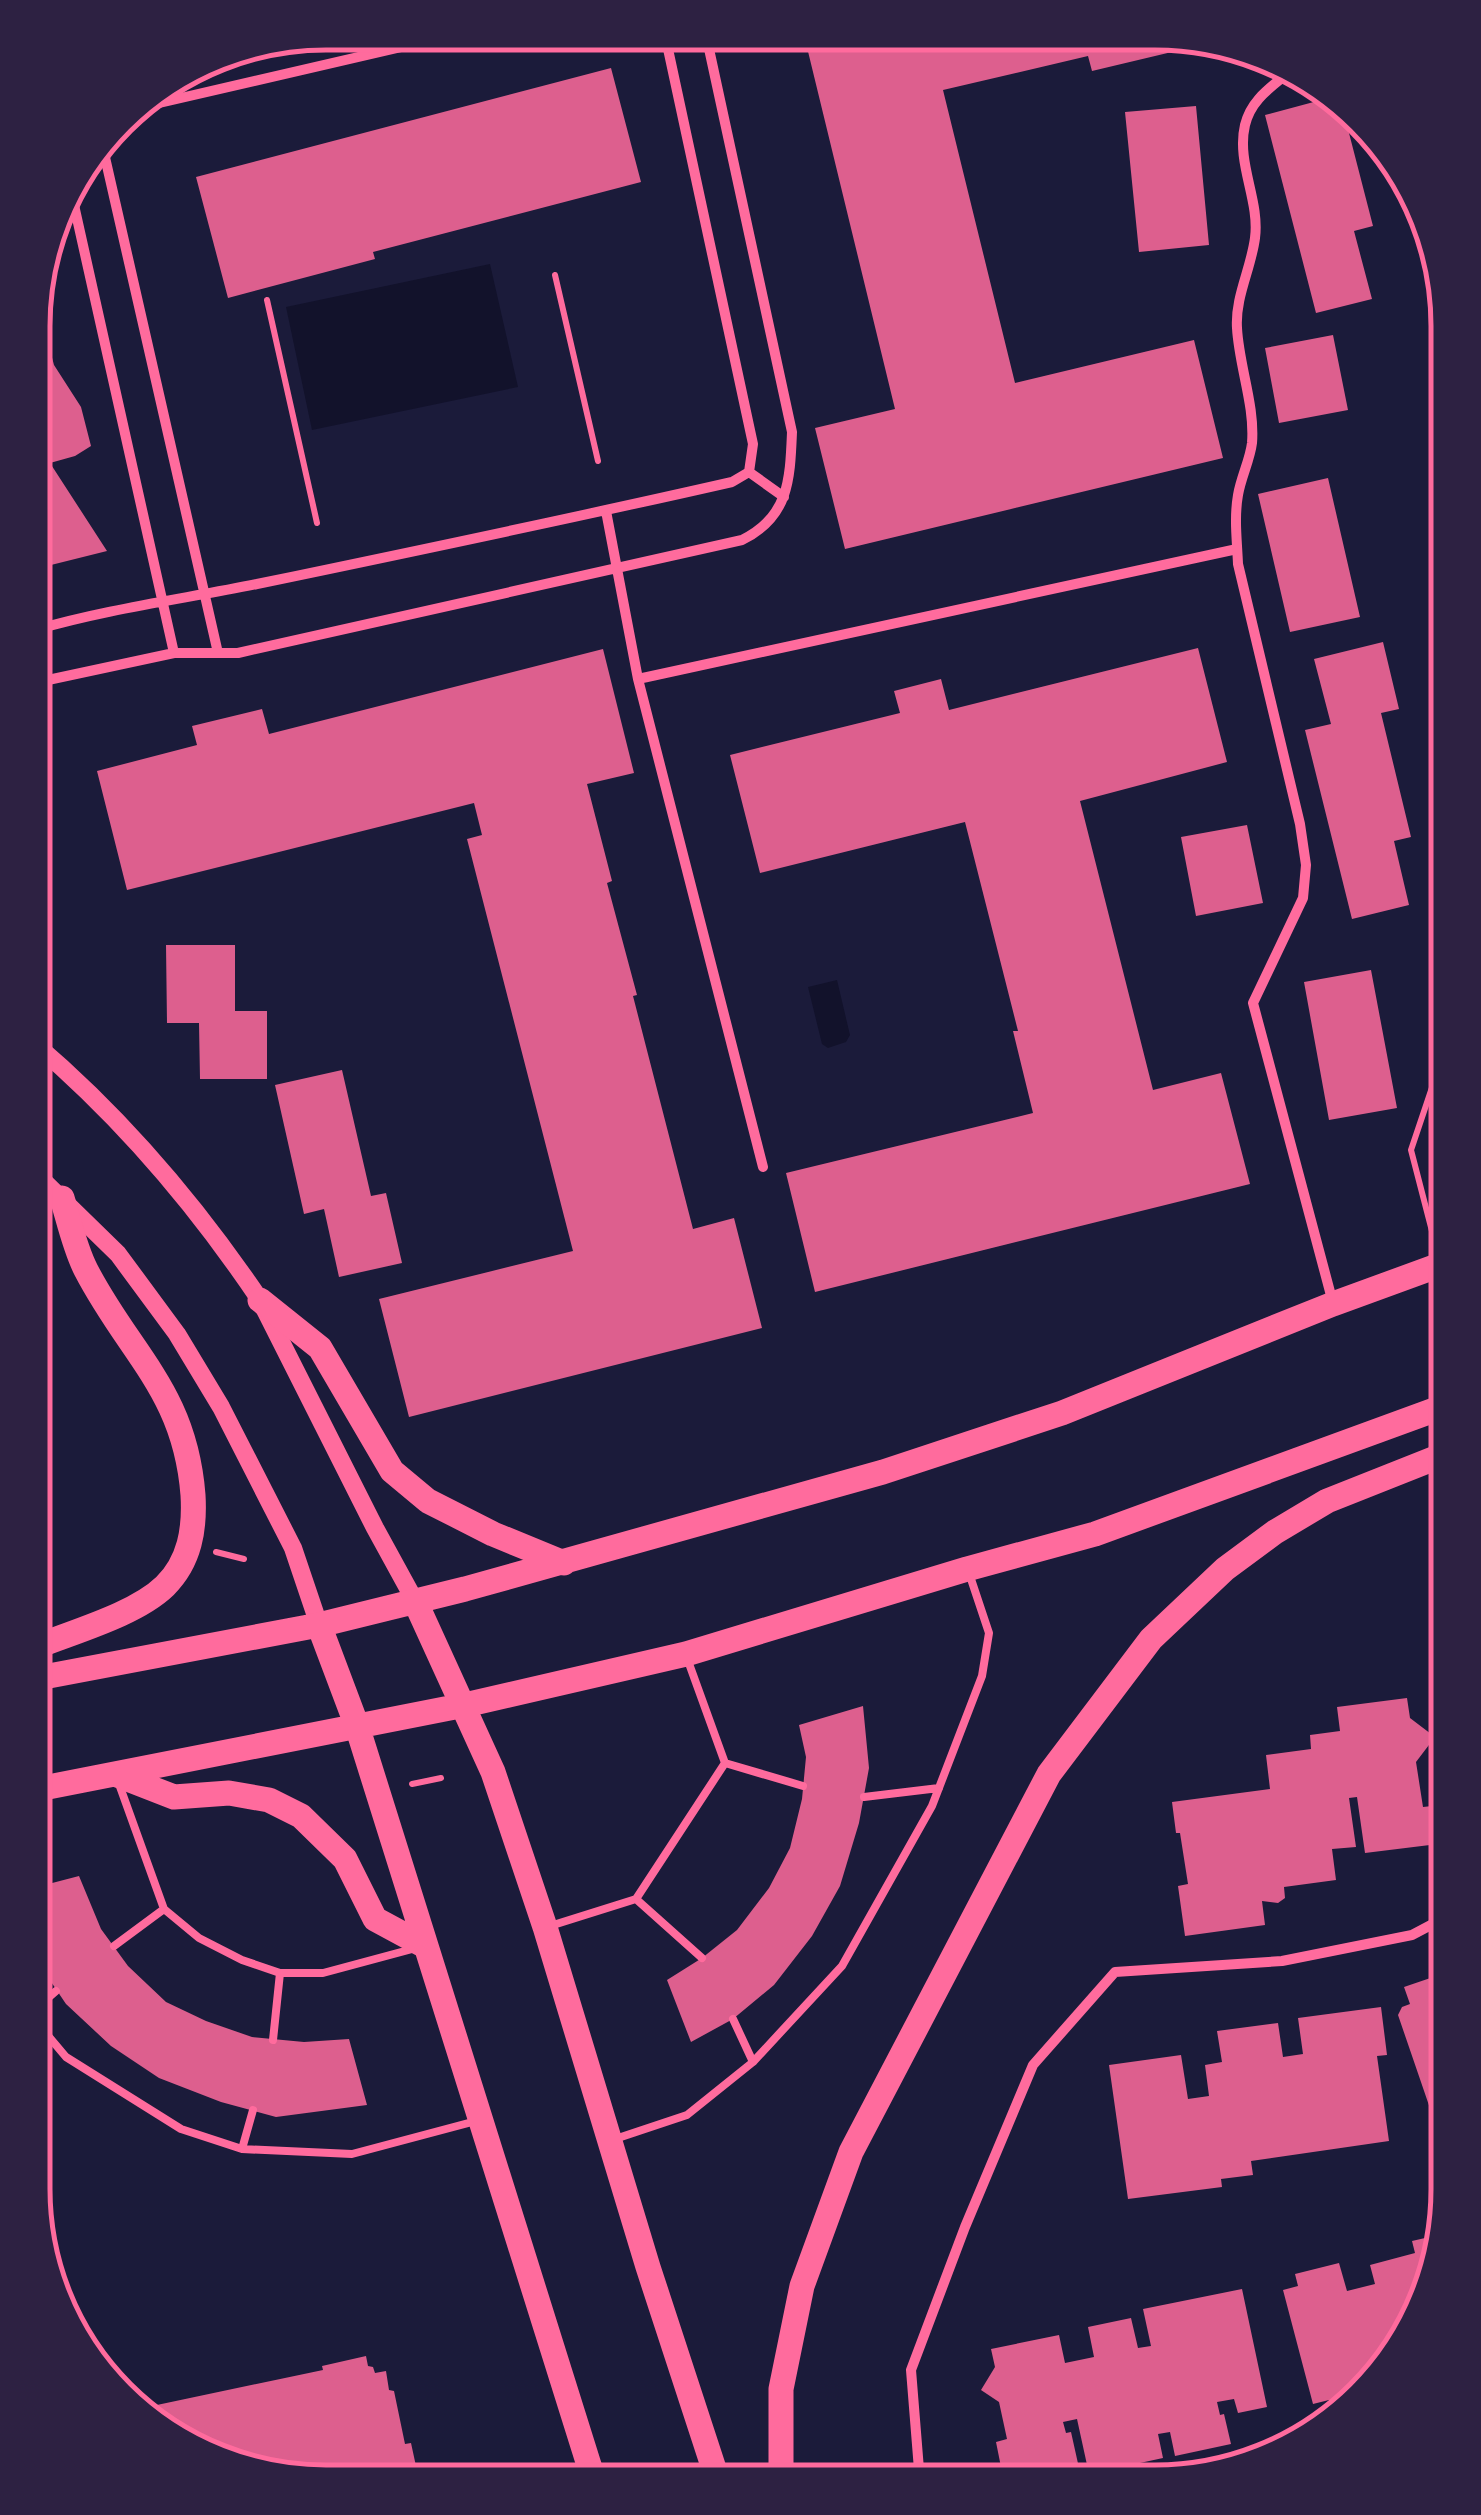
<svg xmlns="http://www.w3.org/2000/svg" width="1481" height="2515" font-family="'Asap Condensed',sans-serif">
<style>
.water{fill:#12122b}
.building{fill:#dd5f8e}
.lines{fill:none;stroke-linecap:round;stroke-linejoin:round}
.path{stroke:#ff6b9d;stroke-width:6}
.service{stroke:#ff6b9d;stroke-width:8}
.minor{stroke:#ff6b9d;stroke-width:10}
.tertiary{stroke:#ff6b9d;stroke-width:18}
.primary{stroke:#ff6b9d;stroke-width:25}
.rim{fill:none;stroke:#ff6b9d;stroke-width:5}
</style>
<rect width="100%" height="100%" fill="#1b1b3a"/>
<path class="water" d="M490 264 518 387 312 430 286 307Z
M837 980 850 1035 846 1042 828 1048 822 1044 808 987Z"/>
<path class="building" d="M804 35 1212 38 1218 41 1092 71 1088 56 943 90 1015 383 1194 340 1223 458 845 549 815 428 895 409Z
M611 68 641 182 373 252 375 259 228 298 196 177Z
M1336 96 1341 102 1373 226 1354 231 1372 299 1316 313 1265 115Z
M1196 106 1209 245 1139 252 1125 112Z
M35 294 54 365 81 407 91 446 75 456 50 463 107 551 35 569Z
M1333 335 1348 410 1279 423 1265 348Z
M1328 478 1360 617 1290 632 1258 494Z
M1383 642 1399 709 1381 713 1411 837 1394 841 1409 905 1352 919 1305 730 1331 724 1314 659Z
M1198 648 1227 762 1080 801 1153 1090 1221 1073 1250 1184 815 1292 786 1173 1033 1113 1013 1031H1018L965 822 760 873 730 755 900 713 894 691 941 679 949 710Z
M603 649 634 773 587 784 612 881 607 883 637 995 633 996 693 1229 734 1218 762 1328 409 1417 379 1299 573 1251 467 839 482 835 474 803 127 890 97 771 197 745 192 726 262 709 269 734Z
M1247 825 1263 903 1196 916 1181 837Z
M166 945H235V1011H267V1079H200L199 1023H167Z
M1371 970 1397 1108 1329 1120 1304 982Z
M342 1070 371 1196 386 1193 402 1263 339 1277 324 1209 304 1214 275 1085Z
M1407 1698 1410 1718 1435 1737 1416 1762 1423 1807 1432 1806 1438 1844 1365 1853 1357 1797 1349 1798 1356 1847 1332 1849 1336 1880 1284 1887 1285 1898 1278 1903 1262 1901 1265 1925 1185 1936 1178 1886 1188 1884 1180 1833H1176L1172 1802 1270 1789 1266 1755 1311 1749 1310 1735 1340 1731 1337 1707Z
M863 1706 869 1768 859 1823 840 1886 812 1936 774 1985 733 2019 691 2042 667 1980 702 1958 737 1930 769 1888 790 1848 802 1799 806 1757 799 1725Z
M79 1876 101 1929 128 1966 166 2002 206 2021 252 2037 304 2042 349 2039 367 2105 276 2117 221 2102 159 2078 111 2046 66 2004 33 1955V1888Z
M1448 1972V2115L1434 2120 1398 2015 1402 2007 1410 2004 1404 1987Z
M1381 2007 1387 2055 1377 2056 1389 2141 1251 2161 1253 2175 1221 2179 1222 2187 1128 2199 1109 2065 1181 2055 1188 2099 1209 2096 1205 2065 1222 2062 1217 2031 1278 2023 1283 2057 1303 2054 1298 2018Z
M1438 2235 1388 2367 1332 2410 1329 2400 1313 2404 1283 2290 1298 2286 1295 2274 1339 2263 1347 2291 1375 2284 1370 2265 1415 2253 1412 2241Z
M1242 2289 1267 2407 1238 2413 1234 2399 1217 2402 1220 2415 1224 2414 1231 2444 1175 2456 1170 2432 1158 2434 1163 2458 1089 2474 1077 2419 1063 2422 1066 2433 1071 2432 1081 2477 1058 2482H1004L996 2442 1007 2439 999 2402 981 2390 995 2367 991 2349 1059 2335 1065 2363 1094 2357 1088 2327 1131 2318 1138 2348 1151 2346 1143 2309Z
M366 2356 368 2366 373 2367 375 2373 386 2371 389 2390 394 2391 405 2444 411 2443 419 2480H287L147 2421 138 2409 323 2370 322 2366Z"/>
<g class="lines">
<path class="path" d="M555 275 598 461
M267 300 317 523
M1433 1235 1411 1150 1448 1040
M216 1552 244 1559
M412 1784 441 1778"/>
<path class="service" d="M687 1658 725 1763 803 1786
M119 1784 164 1909 199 1938 242 1960 280 1973H323L416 1948
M864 1797 939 1788
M636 1899 725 1763
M550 1926 636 1899 702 1958
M114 1946 164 1909
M33 2011 56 1991
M33 2018 66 2057 181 2129 242 2149 352 2154 476 2121
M733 2019 753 2062
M273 2040 280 1973
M615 2139 687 2115 753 2062 842 1966 932 1806 982 1676 989 1633 969 1573
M242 2149 253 2110"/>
<path class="minor" d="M1288 73C1270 88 1251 100 1245 125 1236 163 1260 200 1255 238 1251 269 1235 297 1237 328 1239 366 1255 405 1252 443 1250 460 1241 477 1238 495 1234 518 1237 540 1238 564L1300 824 1306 865 1303 898 1253 1003 1333 1303
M129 110 462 33
M102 144 218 653
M70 187 174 653
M749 472 784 497
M606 511 638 679 763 1167
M35 630C107 609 183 599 257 584 416 551 574 518 732 482L749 472 753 444 665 35
M638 679 1237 549
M34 683 174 653H238L742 540C789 517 790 480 792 432L706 35
M920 2482 911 2370 965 2227 1033 2065 1115 1972 1282 1961 1412 1935 1448 1916"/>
<path class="tertiary" d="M34 1043C121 1117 196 1205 260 1300L375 1528 415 1601
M34 1172 118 1254 177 1334 221 1407 293 1548 319 1625"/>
<path class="primary" d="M260 1300 320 1348 392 1471 428 1501 493 1534 564 1563
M415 1601 493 1772 545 1927 648 2267 718 2481
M319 1625 357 1726 594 2481
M33 1648C72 1632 135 1615 165 1586 190 1561 195 1529 193 1495 185 1391 130 1355 86 1270 75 1249 69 1221 62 1198
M33 1679 319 1625 465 1589 883 1472 1062 1413 1333 1304 1448 1262
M115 1774 174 1797 229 1793 269 1800 301 1816 345 1859 375 1919 425 1946
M33 1790 465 1705 686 1654 967 1569 1095 1534 1448 1405
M781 2481V2389L802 2286 851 2152 1049 1774 1151 1639 1225 1569 1275 1532 1327 1501 1448 1453"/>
</g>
<path d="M0 0H1481V2515H0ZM326 50H1155A276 276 0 0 1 1431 326V2189A276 276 0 0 1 1155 2465H326A276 276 0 0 1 50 2189V326A276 276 0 0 1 326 50Z" fill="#2d2142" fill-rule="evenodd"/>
<path class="rim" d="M326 50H1155A276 276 0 0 1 1431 326V2189A276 276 0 0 1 1155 2465H326A276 276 0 0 1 50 2189V326A276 276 0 0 1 326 50Z"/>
</svg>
